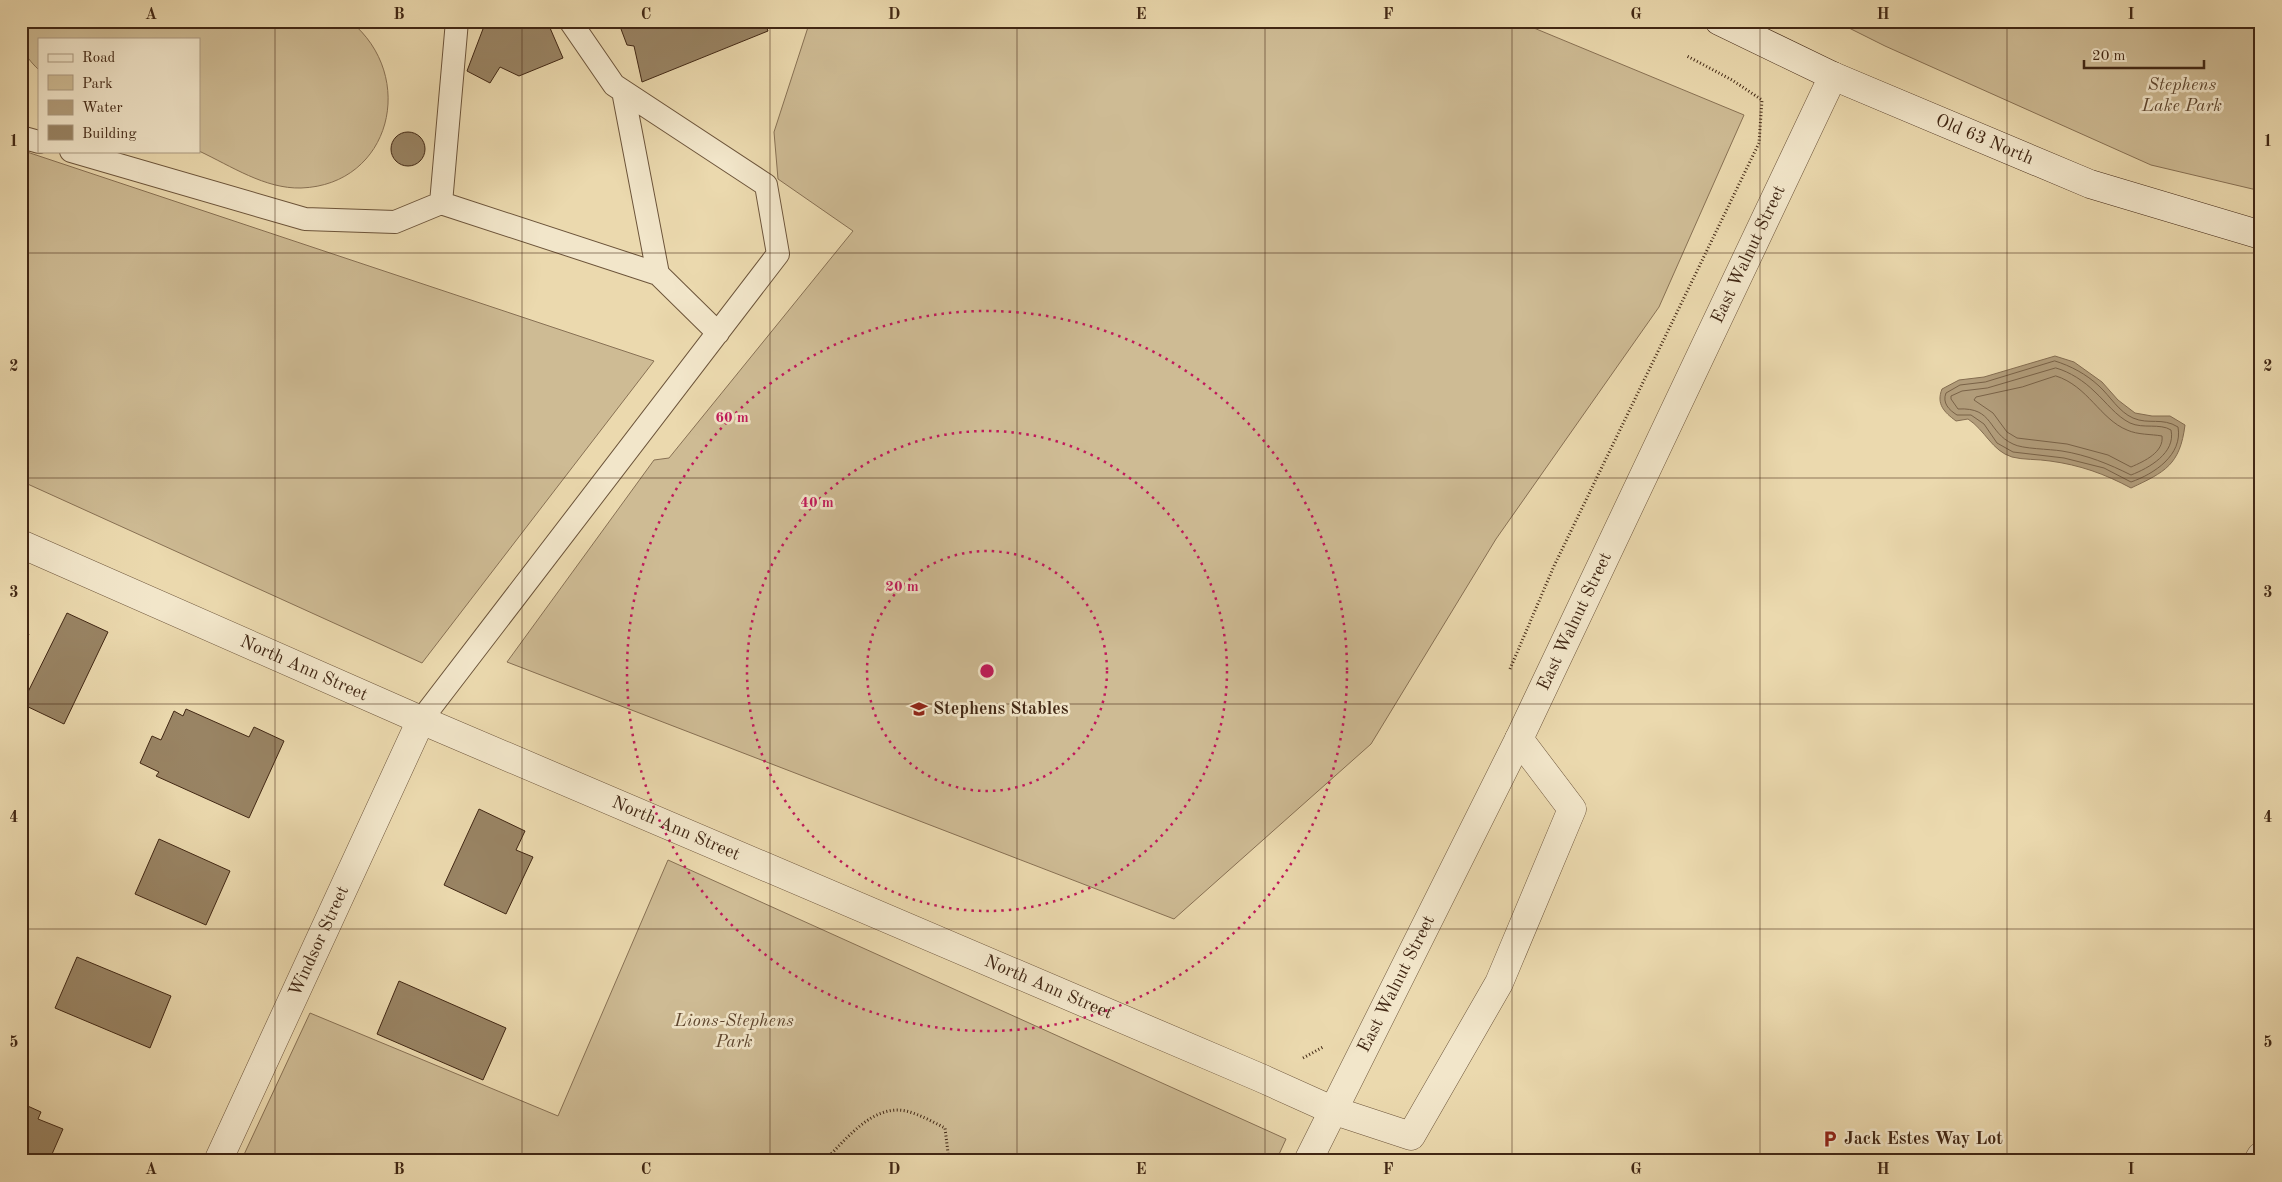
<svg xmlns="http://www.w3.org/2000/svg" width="2282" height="1182" font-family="'Old Standard TT',serif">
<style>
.green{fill:#cebb94;stroke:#887154}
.water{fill:#b19c7a;stroke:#846d51}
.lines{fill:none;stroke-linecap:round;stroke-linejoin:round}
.shore{stroke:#796247;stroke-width:1}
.building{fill:#998464;stroke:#412714}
.lane-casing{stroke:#6c543a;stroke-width:24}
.street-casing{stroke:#6c543a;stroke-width:29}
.secondary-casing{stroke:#412714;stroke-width:29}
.path{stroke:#412714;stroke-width:3;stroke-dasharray:1 2.5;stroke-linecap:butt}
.lane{stroke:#f2e6ca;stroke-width:22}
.street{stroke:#f2e6ca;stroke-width:28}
.secondary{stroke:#f2e6ca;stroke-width:28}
.grid{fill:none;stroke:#412714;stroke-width:1;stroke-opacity:0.55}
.ring{fill:none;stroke:#c2185b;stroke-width:2.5;stroke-dasharray:2.5 5}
.labels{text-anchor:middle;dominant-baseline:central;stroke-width:5;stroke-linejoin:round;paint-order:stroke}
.park-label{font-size:18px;font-style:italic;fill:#5d452e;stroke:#f2e6ca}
.street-label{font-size:18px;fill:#412714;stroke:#f2e6ca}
.poi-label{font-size:18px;font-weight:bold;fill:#412714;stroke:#f2e6ca;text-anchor:start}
.centre{fill:#c2185b;stroke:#f2e6ca;stroke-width:2.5}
.ring-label{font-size:15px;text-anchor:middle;font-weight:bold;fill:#c2185b;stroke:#f2e6ca;stroke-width:5;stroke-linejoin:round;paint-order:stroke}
.neatline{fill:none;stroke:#412714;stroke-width:2}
.grid-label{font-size:16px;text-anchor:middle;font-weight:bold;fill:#412714}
</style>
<rect width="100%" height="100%" fill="#ebd9ae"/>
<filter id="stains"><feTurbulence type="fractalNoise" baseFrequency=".004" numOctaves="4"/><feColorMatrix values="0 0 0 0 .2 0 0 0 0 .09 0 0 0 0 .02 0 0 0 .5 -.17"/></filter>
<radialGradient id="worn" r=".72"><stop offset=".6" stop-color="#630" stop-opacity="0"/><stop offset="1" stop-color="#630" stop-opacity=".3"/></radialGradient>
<path class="green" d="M21 21H350C418 76 391 185 301 188 265 189 231 166 199 151V39H39V70C21 53 21 45 21 21Z
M810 21H1517L1744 115 1659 307 1496 539 1371 744 1174 919 507 662 654 460 669 458 853 231 778 179 774 132Z
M1835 21H2261V191L2151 165 1885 46Z
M21 150 654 361 422 663 21 481Z
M668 860 1286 1139 1276 1161H241L310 1013 558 1116Z"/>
<path class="water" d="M2055 356 2074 362 2102 382 2118 400 2135 413 2152 416H2170L2185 425C2180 465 2165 472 2131 488 2105 474 2080 465 2050 461 2038 459 2023 460 2012 457 1992 451 1985 430 1968 419L1956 421C1944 412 1936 404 1942 389L1959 380 1984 377Z"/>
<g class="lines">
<path class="shore" d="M2055 361C2071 366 2086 374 2099 386 2110 396 2119 412 2133 418 2149 425 2162 417 2178 427 2183 455 2154 474 2131 482L2104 468 2064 458 2013 452 1997 443 1984 424 1971 415H1957C1949 410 1942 403 1946 393L1960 385 1985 382Z
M2056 368C2070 372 2084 381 2095 392 2106 402 2116 416 2130 423 2143 429 2160 423 2171 430 2176 453 2149 468 2131 475 2109 464 2087 455 2062 451 2050 449 2022 449 2013 444 1987 432 1994 407 1958 409L1951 399V396L1962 391 1987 388Z
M2056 376C2088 386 2100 419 2127 430 2138 435 2151 434 2162 436 2164 452 2145 461 2131 467L2108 455 2067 444 2017 438 2007 432 1993 413 1974 400 1976 397 2022 387Z"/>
</g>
<path class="building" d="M486 21H509L515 24 524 21H547L563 58 519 76 500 67 490 83 467 71Z
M618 21H764L768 31 642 82 634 46 627 45Z
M391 149a17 17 0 1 1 34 0a17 17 0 1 1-34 0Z
M67 613 108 632 64 724 22 704Z
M21 630 29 634 21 650Z
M186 709 249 737 254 727 284 741 249 818 156 776 159 772 140 763 152 736 161 740 174 711 183 716Z
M479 809 525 831 516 850 533 857 506 914 444 885Z
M159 839 230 871 206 925 135 894Z
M77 957 171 996 150 1048 55 1008Z
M399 981 506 1028 483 1080 377 1034Z
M21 1103 41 1112 38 1119 63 1129 49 1161H21Z"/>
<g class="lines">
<g class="lane-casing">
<path id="lane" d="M457 21 441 203 658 274
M623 91 658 274 718 333
M21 137 39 142
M71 151 305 219 395 222 441 203
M421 720 778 254 766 185 614 85 570 21"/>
</g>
<g class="street-casing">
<g id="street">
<path id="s1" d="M21 544 421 720 1261 1078 1332 1110 1411 1136 1499 983 1572 809 1519 739"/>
<path id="s2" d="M218 1161 421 720"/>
<path id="s3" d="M1308 1161 1519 739 1833 76"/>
<path d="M2258 1161 2261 1156"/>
</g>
</g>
<g class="secondary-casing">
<g id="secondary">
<path id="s4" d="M1719 21 1833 76 2090 184 2261 235"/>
</g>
</g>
<path class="path" d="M1510 669 1554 566 1759 143 1762 100 1732 80 1687 56
M1303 1058 1323 1047
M824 1161C846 1140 872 1104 906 1111 919 1114 933 1122 945 1128L949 1161"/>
<use href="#lane" class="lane"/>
<use href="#street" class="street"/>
<use href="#secondary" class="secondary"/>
</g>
<path class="grid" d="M275 21V1161M522 21V1161M770 21V1161M1017 21V1161M1265 21V1161M1512 21V1161M1760 21V1161M2007 21V1161M21 253H2261M21 478H2261M21 704H2261M21 929H2261"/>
<g class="ring">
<circle cx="987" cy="671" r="120"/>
<circle cx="987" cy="671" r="240"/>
<circle cx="987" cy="671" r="360"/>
</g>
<defs>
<g id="school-bare" transform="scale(1.35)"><path d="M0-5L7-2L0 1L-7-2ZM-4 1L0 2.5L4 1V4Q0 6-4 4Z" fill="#8f2418" stroke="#f2e6ca" stroke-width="2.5" paint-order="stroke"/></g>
<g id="parking-bare" transform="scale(1.35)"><path d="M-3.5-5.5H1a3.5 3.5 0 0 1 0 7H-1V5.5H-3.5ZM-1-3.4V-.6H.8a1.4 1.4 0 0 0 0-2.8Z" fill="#8f2418" stroke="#f2e6ca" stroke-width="2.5" paint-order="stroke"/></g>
</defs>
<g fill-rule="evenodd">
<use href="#school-bare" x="919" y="709"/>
<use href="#parking-bare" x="1830" y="1139"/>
</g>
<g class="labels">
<g class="park-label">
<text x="2182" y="85">Stephens<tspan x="2182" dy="21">Lake Park</tspan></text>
<text x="734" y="1021">Lions-Stephens<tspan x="734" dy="21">Park</tspan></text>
</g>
<g class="street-label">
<text stroke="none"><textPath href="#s4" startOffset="291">Old 63 North</textPath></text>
<text stroke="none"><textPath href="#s3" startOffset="1008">East Walnut Street</textPath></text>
<text stroke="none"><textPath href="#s3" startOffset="602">East Walnut Street</textPath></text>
<text stroke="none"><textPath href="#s1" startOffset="309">North Ann Street</textPath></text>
<text stroke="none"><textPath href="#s1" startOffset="714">North Ann Street</textPath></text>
<text stroke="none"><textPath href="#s2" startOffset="242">Windsor Street</textPath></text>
<text stroke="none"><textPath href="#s3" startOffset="198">East Walnut Street</textPath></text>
<text stroke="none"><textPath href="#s1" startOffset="1119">North Ann Street</textPath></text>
</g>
<g class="poi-label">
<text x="933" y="709">Stephens Stables</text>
<text x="1844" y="1139">Jack Estes Way Lot</text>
</g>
</g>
<circle cx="987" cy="671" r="8" class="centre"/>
<g class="ring-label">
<text x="732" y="422">60 m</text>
<text x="817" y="507">40 m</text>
<text x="902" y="591">20 m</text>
</g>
<rect width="2282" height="1182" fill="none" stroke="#ebd9ae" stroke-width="55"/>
<rect x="38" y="38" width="162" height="115" fill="#f2e6ca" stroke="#ab9a81"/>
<rect x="48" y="54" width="25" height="8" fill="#f2e6ca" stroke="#ab9a81"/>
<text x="82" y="62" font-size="15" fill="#412714">Road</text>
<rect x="48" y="75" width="25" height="15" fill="#cebb94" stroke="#ab9a81"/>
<text x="82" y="88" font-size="15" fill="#412714">Park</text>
<rect x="48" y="100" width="25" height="15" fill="#b19c7a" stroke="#ab9a81"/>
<text x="82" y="112" font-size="15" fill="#412714">Water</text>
<rect x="48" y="125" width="25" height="15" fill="#998464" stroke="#ab9a81"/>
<text x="82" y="138" font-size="15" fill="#412714">Building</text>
<path d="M2084 60v8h120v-8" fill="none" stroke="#412714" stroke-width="2.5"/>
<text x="2092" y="60" font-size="15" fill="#412714" stroke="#f2e6ca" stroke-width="4" paint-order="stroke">20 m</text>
<rect x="28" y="28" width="2226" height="1126" class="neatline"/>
<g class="grid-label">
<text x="151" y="19">A</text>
<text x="399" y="19">B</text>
<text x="646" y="19">C</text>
<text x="894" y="19">D</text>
<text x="1141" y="19">E</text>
<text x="1388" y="19">F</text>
<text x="1636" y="19">G</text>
<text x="1883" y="19">H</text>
<text x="2131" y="19">I</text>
<text x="14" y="146">1</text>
<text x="2268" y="146">1</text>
<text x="14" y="371">2</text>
<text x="2268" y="371">2</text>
<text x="14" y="597">3</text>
<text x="2268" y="597">3</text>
<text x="14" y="822">4</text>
<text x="2268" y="822">4</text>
<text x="14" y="1047">5</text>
<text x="2268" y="1047">5</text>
<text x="151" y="1174">A</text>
<text x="399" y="1174">B</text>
<text x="646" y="1174">C</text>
<text x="894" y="1174">D</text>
<text x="1141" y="1174">E</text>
<text x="1388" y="1174">F</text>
<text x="1636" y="1174">G</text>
<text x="1883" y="1174">H</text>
<text x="2131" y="1174">I</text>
</g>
<rect width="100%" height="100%" filter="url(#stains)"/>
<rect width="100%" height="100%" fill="url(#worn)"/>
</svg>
